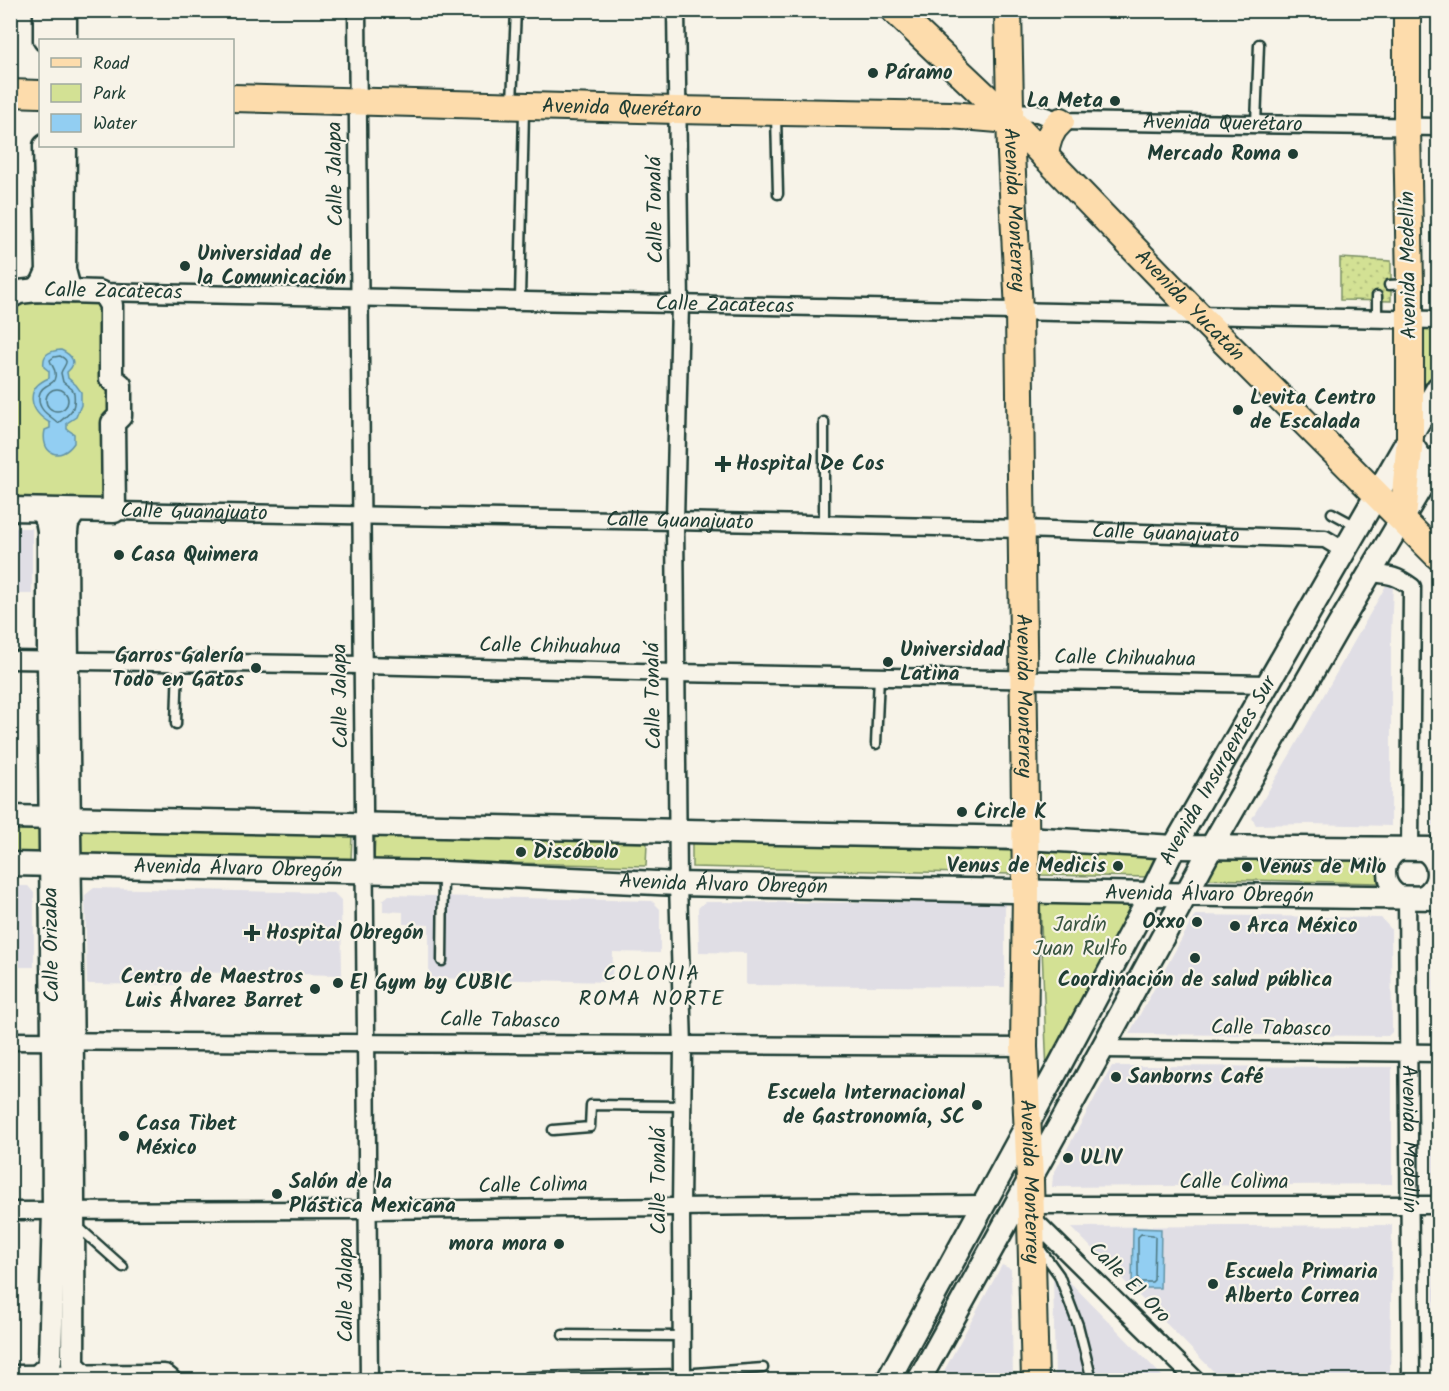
<svg xmlns="http://www.w3.org/2000/svg" width="1449" height="1391" font-family="Kalam,sans-serif">
<style>
.built{fill:#e0dee5}
.grass{fill:url(#grass-dots);stroke:#798f64;stroke-width:1.5}
.green{fill:#d3e194;stroke:#798f64;stroke-width:1.5}
.water{fill:#92cef2;stroke:#6494a6;stroke-width:1.5}
.lines{fill:none;stroke-linecap:round;stroke-linejoin:round}
.shore{stroke:#4d7780;stroke-width:1.5}
.lane-casing{stroke:#1f3d34;stroke-width:13}
.street-casing{stroke:#1f3d34;stroke-width:21}
.secondary-casing{stroke:#1f3d34;stroke-width:27}
.primary-casing{stroke:#1f3d34;stroke-width:30}
.lane{stroke:#f7f3e8;stroke-width:8}
.street{stroke:#f7f3e8;stroke-width:16}
.secondary{stroke:#f7f3e8;stroke-width:22}
.primary{stroke:#fddcac;stroke-width:26}
.poi-dot{fill:#1f3d34;stroke:#f7f3e8;stroke-width:2}
.labels{text-anchor:middle;dominant-baseline:central;stroke-width:4.5;stroke-linejoin:round;paint-order:stroke}
.poi-label{font-size:21px;font-weight:bold;fill:#1f3d34;stroke:#f7f3e8;text-anchor:start}
.street-label{font-size:21px;fill:#1f3d34;stroke:#f7f3e8}
.park-label{font-size:21px;fill:#3a5642;stroke:#f7f3e8}
.neighbourhood-label{font-size:22px;letter-spacing:1.5px;fill:#1f3d34;stroke:#f7f3e8}
</style>
<defs>
<pattern id="grass-dots" width="8" height="8" patternUnits="userSpaceOnUse" patternTransform="scale(1.5)"><rect width="8" height="8" fill="#d3e194"/><path d="M2 2h.1M6 6h.1" fill="none" stroke="#b5c280" stroke-width="1.8" stroke-linecap="round"/></pattern>
</defs>
<rect width="100%" height="100%" fill="#f7f3e8"/>
<filter id="ink" filterUnits="userSpaceOnUse"><feTurbulence type="fractalNoise" baseFrequency=".0167" numOctaves="2"/><feDisplacementMap in="SourceGraphic" scale="12" xChannelSelector="R" yChannelSelector="G"/><feConvolveMatrix kernelMatrix="1 2 1 2 8 2 1 2 1" color-interpolation-filters="sRGB"/></filter>
<g filter="url(#ink)">
<path class="built" d="M11 528H32V594H11Z
M1388 582 1393 584 1391 638V826L1310 824 1256 825 1252 818 1291 753Z
M1437 599 1438 601V826H1433L1434 600Z
M11 886H28L34 893V967H11Z
M94 888 334 893 341 900 342 975 177 972V985L87 984 85 895Z
M389 895 652 901 660 909V953L613 952 612 982 429 978V925L403 924V912L383 911V900Z
M705 902 1005 903V987L746 985V953L699 952 698 908Z
M1195 915 1381 918 1391 929 1392 1032 1388 1036 1129 1034Z
M1434 919H1438V1035H1433Z
M1112 1066 1392 1067V1184L1052 1187 1053 1175Z
M1432 1067H1438V1184H1433Z
M1392 1225 1390 1380H1222L1071 1227Z
M1433 1225H1438V1380H1434Z
M1002 1265 1011 1269 1013 1380H939Z
M1063 1275 1166 1380H1055L1053 1276Z"/>
<path class="grass" d="M1340 258 1391 261V301L1340 300Z"/>
<path class="green" d="M105 295 114 511 11 509 10 297Z
M1422 326H1438V368L1422 399Z
M11 828H44V853L11 852Z
M80 829 352 835 351 859 79 853Z
M375 836 647 843 646 866 374 860Z
M692 843 1012 851V874L692 867Z
M1041 852 1160 855 1150 877 1041 875Z
M1216 856 1380 860 1377 870 1378 883 1205 879Z
M1040 897 1131 902 1136 906 1047 1074Z"/>
<path class="water" d="M61 350C72 355 78 363 67 372L68 378 76 385 81 392V405L76 417 67 423V429L74 434V443C60 463 40 454 45 430L50 428V423C29 411 24 388 49 378V371L44 367C42 354 49 351 61 350Z
M1133 1228 1161 1229 1160 1288H1132Z"/>
<g class="lines">
<path class="shore" d="M60 356C72 362 63 365 61 373L63 382 72 389 74 393C76 411 70 413 58 423 51 416 38 411 39 398 39 393 41 389 46 386 51 383 54 383 55 377 57 369 51 366 50 360L54 357Z
M46 400a11 11 0 1 1 22 0a11 11 0 1 1-22 0Z
M1141 1234 1153 1235 1155 1237 1154 1280 1152 1282H1140L1138 1280V1237Z"/>
<g class="lane-casing">
<path id="lane" d="M512 102 516 10
M776 116 778 194
M1256 124 1259 44
M1389 285 1407 284
M1377 296V318
M520 300 524 110
M824 422V525
M1332 513 1358 527
M176 724 178 662
M876 744 879 676
M442 961 443 873
M553 1130 590 1127 591 1105 682 1106
M76 1225 123 1267
M1038 1246 1059 1275 1078 1325 1092 1380
M563 1335 682 1336
M528 1377 682 1374 763 1368"/>
</g>
<g class="street-casing">
<g id="street">
<path d="M357 10 369 1380"/>
<path d="M676 10 680 304 675 521 678 884 683 1046 681 1207 682 1380"/>
<path id="s1" d="M1010 112 1037 113 1061 121 1438 127"/>
<path id="s2" d="M99 292 1438 320"/>
<path d="M1410 437 1438 479"/>
<path id="s3" d="M114 511 675 521 1022 529 1325 539 1345 551"/>
<path d="M1370 573C1389 575 1396 575 1412 587L1410 849"/>
<path d="M10 660 363 665 676 673 1268 684"/>
<circle cx="1411" cy="873" r="24"/>
<path id="s4" d="M1407 897 1411 1380"/>
<path d="M10 1041 1024 1047"/>
<path d="M1102 1049 1438 1053"/>
<path d="M1030 1205H1438"/>
<path d="M10 1211 368 1210 985 1204"/>
<path d="M1031 1217 1196 1380"/>
</g>
</g>
<g class="secondary-casing">
<g id="secondary">
<path d="M65 10V40"/>
<path d="M45 40V10"/>
<path d="M65 146 64 270 68 285 73 291"/>
<path d="M37 290 43 282 48 271 45 146"/>
<path d="M10 297 19 292 37 290 99 292 105 295 111 305V378L120 385V416L113 423 114 511 10 509"/>
<path d="M75 511 67 523 66 532C67 809 75 1086 73 1363L75 1367 85 1377"/>
<path d="M10 817 1026 838 1174 847 1438 849"/>
<path id="s5" d="M10 864 443 873 678 884 1151 894 1438 898"/>
<path d="M10 1377 164 1376 169 1380"/>
<path d="M37 1377 48 1367 50 1361 54 1211 53 1041 49 661V531L47 520 40 510"/>
<path id="s6" d="M888 1380 1056 1072 1151 894 1174 847 1438 388"/>
<path d="M919 1380 1102 1049 1211 848 1338 627 1438 458"/>
</g>
</g>
<g class="primary-casing">
<g id="primary">
<path id="s7" d="M894 10 1010 120 1198 315 1438 556"/>
<path id="s8" d="M1008 10 1011 154 1019 311 1026 891 1024 1047 1030 1180 1035 1380"/>
<path d="M10 93 40 94"/>
<path id="s9" d="M232 98 676 110 951 115 1010 120"/>
<path d="M1045 157C1046 143 1050 130 1061 121"/>
<path d="M1403 519 1410 437V284L1407 126V10"/>
</g>
</g>
<use href="#lane" class="lane"/>
<use href="#street" class="street"/>
<use href="#secondary" class="secondary"/>
<use href="#primary" class="primary"/>
</g>
</g>
<g class="poi-dot">
<circle cx="873" cy="73" r="6"/>
<circle cx="1115" cy="101" r="6"/>
<circle cx="1293" cy="154" r="6"/>
<circle cx="185" cy="266" r="6"/>
<circle cx="1238" cy="410" r="6"/>
<path d="M720 455h6v6h6v6h-6v6h-6v-6h-6v-6h6z"/>
<circle cx="119" cy="555" r="6"/>
<circle cx="888" cy="662" r="6"/>
<circle cx="256" cy="668" r="6"/>
<circle cx="962" cy="812" r="6"/>
<circle cx="521" cy="852" r="6"/>
<circle cx="1118" cy="866" r="6"/>
<circle cx="1247" cy="867" r="6"/>
<circle cx="1197" cy="922" r="6"/>
<circle cx="1235" cy="926" r="6"/>
<path d="M249 924h6v6h6v6h-6v6h-6v-6h-6v-6h6z"/>
<circle cx="1195" cy="958" r="6"/>
<circle cx="338" cy="983" r="6"/>
<circle cx="315" cy="989" r="6"/>
<circle cx="1116" cy="1077" r="6"/>
<circle cx="977" cy="1105" r="6"/>
<circle cx="124" cy="1136" r="6"/>
<circle cx="1068" cy="1158" r="6"/>
<circle cx="277" cy="1194" r="6"/>
<circle cx="559" cy="1244" r="6"/>
<circle cx="1213" cy="1284" r="6"/>
</g>
<g class="labels">
<g class="poi-label">
<text x="885" y="73">Páramo</text>
<text x="1103" y="101" text-anchor="end">La Meta</text>
<text x="1281" y="154" text-anchor="end">Mercado Roma</text>
<text x="197" y="254">Universidad de<tspan x="197" dy="24">la Comunicación</tspan></text>
<text x="1250" y="398">Levita Centro<tspan x="1250" dy="24">de Escalada</tspan></text>
<text x="736" y="464">Hospital De Cos</text>
<text x="131" y="555">Casa Quimera</text>
<text x="900" y="650">Universidad<tspan x="900" dy="24">Latina</tspan></text>
<text x="244" y="656" text-anchor="end">Garros Galería<tspan x="244" dy="24">Todo en Gatos</tspan></text>
<text x="974" y="812">Circle K</text>
<text x="533" y="852">Discóbolo</text>
<text x="1106" y="866" text-anchor="end">Venus de Medicis</text>
<text x="1259" y="867">Venus de Milo</text>
<text x="1185" y="922" text-anchor="end">Oxxo</text>
<text x="1247" y="926">Arca México</text>
<text x="266" y="933">Hospital Obregón</text>
<text x="303" y="977" text-anchor="end">Centro de Maestros<tspan x="303" dy="24">Luis Álvarez Barret</tspan></text>
<text x="1195" y="980" text-anchor="middle">Coordinación de salud pública</text>
<text x="350" y="983">El Gym by CUBIC</text>
<text x="1128" y="1077">Sanborns Café</text>
<text x="965" y="1093" text-anchor="end">Escuela Internacional<tspan x="965" dy="24">de Gastronomía, SC</tspan></text>
<text x="136" y="1124">Casa Tibet<tspan x="136" dy="24">México</tspan></text>
<text x="1080" y="1158">ULIV</text>
<text x="289" y="1182">Salón de la<tspan x="289" dy="24">Plástica Mexicana</tspan></text>
<text x="547" y="1244" text-anchor="end">mora mora</text>
<text x="1225" y="1272">Escuela Primaria<tspan x="1225" dy="24">Alberto Correa</tspan></text>
</g>
<g class="street-label">
<text stroke="none"><textPath href="#s9" startOffset="390">Avenida Querétaro</textPath></text>
<text stroke="none"><textPath href="#s1" startOffset="214">Avenida Querétaro</textPath></text>
<text transform="translate(336 174) rotate(-91)">Calle Jalapa</text>
<text transform="translate(656 210) rotate(-91)">Calle Tonalá</text>
<text stroke="none"><textPath href="#s8" startOffset="200">Avenida Monterrey</textPath></text>
<text transform="translate(1409 265) rotate(-91)">Avenida Medellín</text>
<text transform="translate(113 292) rotate(1)">Calle Zacatecas</text>
<text stroke="none"><textPath href="#s2" startOffset="626">Calle Zacatecas</textPath></text>
<text stroke="none"><textPath href="#s7" startOffset="418">Avenida Yucatán</textPath></text>
<text stroke="none"><textPath href="#s3" startOffset="80">Calle Guanajuato</textPath></text>
<text stroke="none"><textPath href="#s3" startOffset="566">Calle Guanajuato</textPath></text>
<text stroke="none"><textPath href="#s3" startOffset="1052">Calle Guanajuato</textPath></text>
<text transform="translate(550 647) rotate(1)">Calle Chihuahua</text>
<text transform="translate(1125 659) rotate(1)">Calle Chihuahua</text>
<text stroke="none"><textPath href="#s8" startOffset="686">Avenida Monterrey</textPath></text>
<text transform="translate(341 696) rotate(-91)">Calle Jalapa</text>
<text transform="translate(654 696) rotate(-91)">Calle Tonalá</text>
<text stroke="none"><textPath href="#s6" startOffset="693">Avenida Insurgentes Sur</textPath></text>
<text stroke="none"><textPath href="#s5" startOffset="228">Avenida Álvaro Obregón</textPath></text>
<text stroke="none"><textPath href="#s5" startOffset="714">Avenida Álvaro Obregón</textPath></text>
<text stroke="none"><textPath href="#s5" startOffset="1200">Avenida Álvaro Obregón</textPath></text>
<text transform="translate(52 945) rotate(-91)">Calle Orizaba</text>
<text transform="translate(500 1021) rotate(1)">Calle Tabasco</text>
<text transform="translate(1271 1029) rotate(1)">Calle Tabasco</text>
<text stroke="none"><textPath href="#s4" startOffset="242">Avenida Medellín</textPath></text>
<text transform="translate(659 1181) rotate(-90)">Calle Tonalá</text>
<text stroke="none"><textPath href="#s8" startOffset="1172">Avenida Monterrey</textPath></text>
<text x="1234" y="1182">Calle Colima</text>
<text transform="translate(533 1186) rotate(-1)">Calle Colima</text>
<text transform="translate(1129 1283) rotate(45)">Calle El Oro</text>
<text transform="translate(346 1290) rotate(-90)">Calle Jalapa</text>
</g>
<g class="park-label">
<text x="1080" y="925">Jardín<tspan x="1080" dy="24">Juan Rulfo</tspan></text>
</g>
<g class="neighbourhood-label">
<text x="652" y="974">COLONIA<tspan x="652" dy="25">ROMA NORTE</tspan></text>
</g>
</g>
<rect width="1449" height="1391" fill="none" stroke="#f7f3e8" stroke-width="36"/>
<rect x="18" y="18" width="1413" height="1355" fill="none" stroke="#1f3d34" stroke-width="2" filter="url(#ink)"/>
<rect x="39" y="39" width="195" height="108" fill="#f7f3e8" stroke="#a1aaa0" stroke-width="1.5"/>
<rect x="51" y="58" width="30" height="9" fill="#fddcac" stroke="#a1aaa0" stroke-width="1.5"/>
<text x="93" y="69" font-size="18" fill="#1f3d34">Road</text>
<rect x="51" y="84" width="30" height="18" fill="#d3e194" stroke="#a1aaa0" stroke-width="1.5"/>
<text x="93" y="99" font-size="18" fill="#1f3d34">Park</text>
<rect x="51" y="114" width="30" height="18" fill="#92cef2" stroke="#a1aaa0" stroke-width="1.5"/>
<text x="93" y="129" font-size="18" fill="#1f3d34">Water</text>
</svg>
